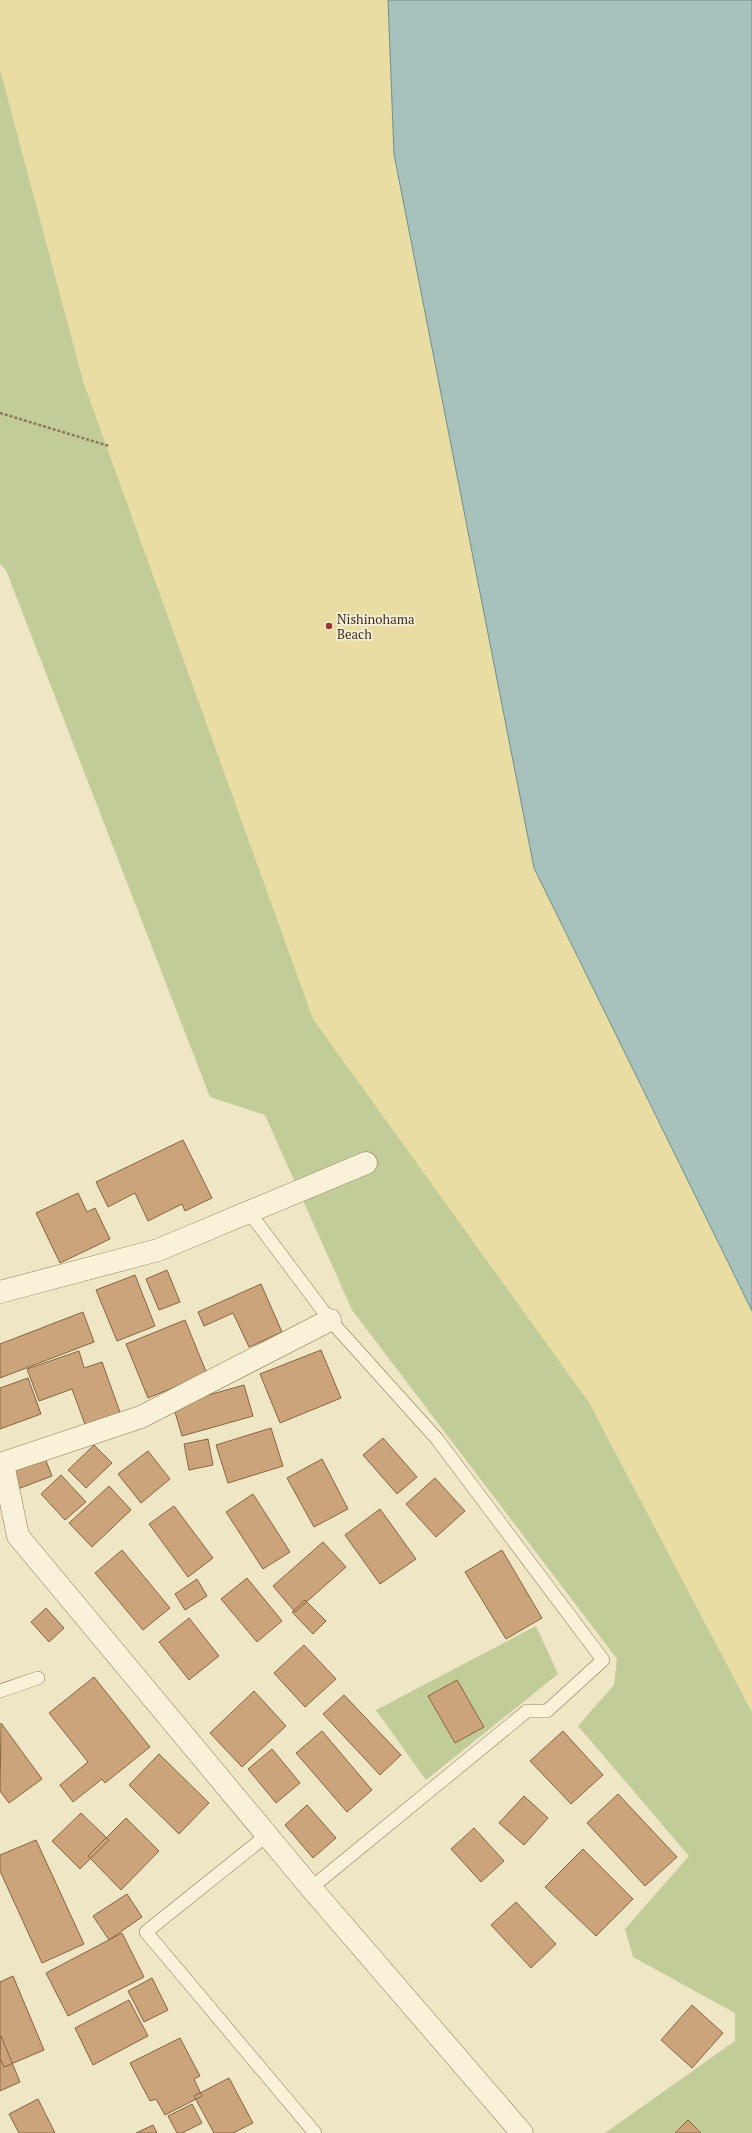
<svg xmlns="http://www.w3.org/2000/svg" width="752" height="2133" font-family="'PT Serif',serif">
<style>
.green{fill:#c1cc99}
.sand{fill:#e9dda3}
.water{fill:#a7c1bc;stroke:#6d908a}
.building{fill:#cca47b;stroke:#886441}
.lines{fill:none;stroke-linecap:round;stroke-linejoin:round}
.lane-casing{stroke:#89785b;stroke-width:14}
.street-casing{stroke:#89785b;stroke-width:23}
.path{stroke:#89785b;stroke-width:2.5;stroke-dasharray:3 2;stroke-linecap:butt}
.lane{stroke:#f9f2d8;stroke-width:13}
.street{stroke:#f9f2d8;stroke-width:22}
.poi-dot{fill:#97352c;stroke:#f5efd5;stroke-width:1.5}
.labels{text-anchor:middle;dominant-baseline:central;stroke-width:3.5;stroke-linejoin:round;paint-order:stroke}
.poi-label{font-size:13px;fill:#392e1f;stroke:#f5efd5;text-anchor:start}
</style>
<rect width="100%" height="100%" fill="#eee6c5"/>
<path class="green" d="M0 69 84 384 590 1404 752 1712V2133H605L735 2041V2013L633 1957 625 1929 689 1856 578 1726 614 1685 617 1659 352 1310 265 1115 210 1097 6 570 0 564Z
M536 1626 558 1674 426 1780 376 1710Z"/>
<path class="sand" d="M0 0H388L394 154 534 868 752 1311V1712L590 1404 313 1019 84 384 0 69Z"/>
<path class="water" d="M388 0H752V1311L534 868 394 154Z"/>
<path class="building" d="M183 1140 212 1198 185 1211 182 1204 148 1221 135 1193 108 1207 96 1182Z
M78 1193 87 1212 95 1208 110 1239 60 1263 36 1213Z
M167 1270 180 1302 159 1310 146 1279Z
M135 1275 155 1326 117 1341 96 1290Z
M261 1284 282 1332 249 1347 233 1313 204 1326 198 1312Z
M83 1312 94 1342 0 1378V1344Z
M185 1320 207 1374 148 1398 126 1344Z
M321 1350 341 1398 280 1423 260 1374Z
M79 1351 84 1368 102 1362 121 1415 86 1427 72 1389 39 1401 27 1369Z
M28 1378 41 1414 0 1429V1388Z
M244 1385 253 1416 182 1436 173 1405Z
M271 1428 283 1466 228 1483 216 1445Z
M383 1438 417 1477 397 1494 363 1455Z
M208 1439 213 1465 189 1470 184 1444Z
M94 1445 112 1463 86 1488 68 1470Z
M148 1451 170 1479 141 1503 118 1474Z
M45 1458 52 1476 15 1490 8 1472Z
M322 1459 348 1509 314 1527 287 1478Z
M61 1475 86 1502 65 1520 41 1494Z
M435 1478 465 1511 436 1537 406 1504Z
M109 1486 131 1510 92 1547 69 1523Z
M253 1494 290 1552 263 1569 226 1512Z
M174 1506 213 1558 188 1577 149 1524Z
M380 1509 416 1559 380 1584 345 1535Z
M323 1542 346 1567 295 1612 273 1586Z
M122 1550 170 1608 143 1630 95 1573Z
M502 1550 542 1618 506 1639 465 1572Z
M247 1578 282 1621 257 1642 221 1599Z
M197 1579 207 1596 185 1610 175 1594Z
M305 1600 326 1621 313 1634 292 1612Z
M46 1608 64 1628 49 1642 31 1622Z
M189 1618 219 1656 189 1680 159 1642Z
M304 1645 336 1679 305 1707 274 1673Z
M94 1677 150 1747 105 1783 102 1779 73 1802 60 1785 88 1762 49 1713Z
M457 1680 484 1727 455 1743 428 1696Z
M254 1691 286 1726 242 1767 210 1733Z
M344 1695 401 1755 380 1775 323 1714Z
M1 1723 42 1779 9 1803 0 1791Z
M322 1731 372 1790 347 1812 296 1753Z
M563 1731 603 1775 571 1804 530 1761Z
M272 1749 300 1783 276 1803 248 1769Z
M159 1754 209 1803 179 1834 129 1785Z
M618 1794 677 1857 645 1886 587 1823Z
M524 1796 548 1818 524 1845 499 1823Z
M307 1805 336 1838 313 1858 285 1825Z
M81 1813 109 1840 80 1869 52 1841Z
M126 1818 159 1851 121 1890 88 1856Z
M474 1828 504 1861 481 1882 451 1849Z
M36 1840 84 1944 42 1963 0 1871V1855Z
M583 1849 633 1899 596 1936 545 1887Z
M127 1894 142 1917 109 1940 93 1916Z
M516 1902 556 1944 531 1968 491 1925Z
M122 1933 144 1977 68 2016 46 1973Z
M13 1976 44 2050 4 2067 0 2058V1982Z
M152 1978 168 2010 144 2022 128 1991Z
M129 2000 148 2036 93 2065 75 2028Z
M692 2005 723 2033 692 2068 661 2040Z
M1 2036 20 2082 0 2091V2037Z
M180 2038 200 2076 194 2079 202 2096 165 2115 156 2099 150 2101 130 2063Z
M229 2078 253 2123 233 2133H214L194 2096Z
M38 2099 55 2133H19L9 2114Z
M192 2104 202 2123 182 2133H177L168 2116Z
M688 2120 701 2133H675Z
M153 2125 157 2133H136Z"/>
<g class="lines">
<g class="lane-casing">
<path id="lane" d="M249 1212 330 1320 437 1439 603 1660 547 1711H527L311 1888
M0 1691 38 1678
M267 1835 146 1932 315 2133"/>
</g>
<g class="street-casing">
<path id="street" d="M0 1292 158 1250 366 1163
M0 1464 141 1417 330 1320
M3 1464 18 1536 311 1888 522 2133"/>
</g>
<path class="path" d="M0 413 109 446"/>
<use href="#lane" class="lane"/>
<use href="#street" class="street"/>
</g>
<circle class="poi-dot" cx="329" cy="626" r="4"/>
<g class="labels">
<g class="poi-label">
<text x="337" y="619">Nishinohama<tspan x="337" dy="15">Beach</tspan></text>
</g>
</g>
</svg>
